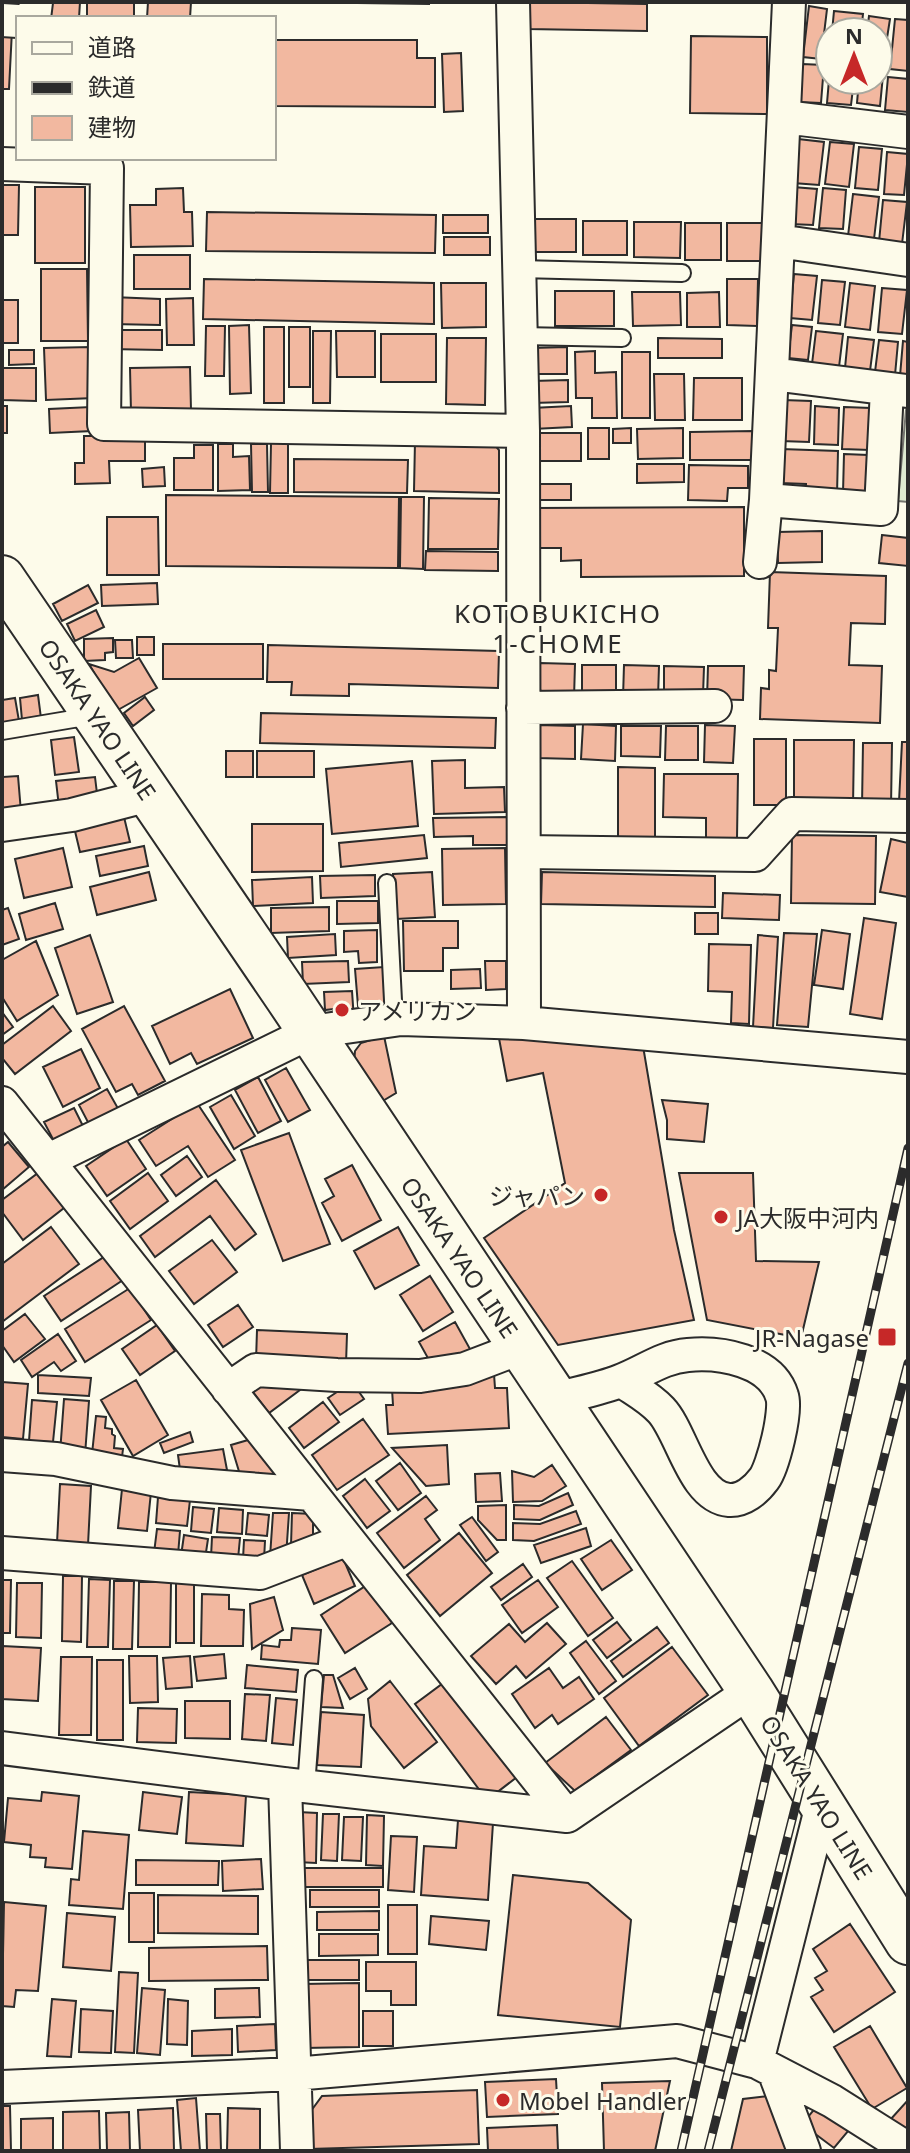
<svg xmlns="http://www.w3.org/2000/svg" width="910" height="2153" font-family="'Noto Sans','Noto Sans JP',sans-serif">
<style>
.green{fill:#deebd1;stroke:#74746e;stroke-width:2}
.building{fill:#f2b8a0;stroke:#2b2b2b;stroke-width:2}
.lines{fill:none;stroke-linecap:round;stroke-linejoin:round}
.service-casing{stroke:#2b2b2b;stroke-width:20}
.minor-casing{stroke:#2b2b2b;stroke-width:36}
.secondary-casing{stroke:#2b2b2b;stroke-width:48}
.service{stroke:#fdfbea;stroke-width:16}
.minor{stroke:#fdfbea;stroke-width:32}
.secondary{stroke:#fdfbea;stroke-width:44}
.rail-casing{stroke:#2b2b2b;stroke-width:9}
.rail{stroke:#fdfbea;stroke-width:6;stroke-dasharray:18;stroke-linecap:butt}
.poi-dot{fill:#c62828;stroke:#fdfbea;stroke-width:3}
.labels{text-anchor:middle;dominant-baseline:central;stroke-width:6;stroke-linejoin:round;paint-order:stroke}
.street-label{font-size:24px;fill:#2b2b2b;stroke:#fdfbea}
.poi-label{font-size:24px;fill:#2b2b2b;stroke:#fdfbea;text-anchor:start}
.neighbourhood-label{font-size:26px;letter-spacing:2px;fill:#2b2b2b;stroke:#fdfbea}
</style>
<rect width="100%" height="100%" fill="#fdfbea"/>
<path class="green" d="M908 408V502L898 501 906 410Z"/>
<path class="building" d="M41 2H80L79 18H40Z
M87 2H134V18H87Z
M148 2H191L190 18H147Z
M358 2H429V4L358 3Z
M528 2 647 4V31L527 29Z
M809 6 827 9 821 59 803 57Z
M834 11 863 14 861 32H832Z
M869 16 890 19 882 70H878V32H867Z
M895 19 908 20V71L890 69Z
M2 29 12 30 9 89H2Z
M691 36 767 37V114L690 113Z
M274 40H417V58H435V107L274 106Z
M461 53 463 111 444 112 442 54Z
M802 64 824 65 821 103 799 102Z
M830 68V80H854L851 105 827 103Z
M878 74 883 75 880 106 857 103 859 80H878Z
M888 77 908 79V112L885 110Z
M798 139 824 142 819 185 793 183Z
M830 142 854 144 849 187 825 184Z
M859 147 882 149 878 190 855 188Z
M887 152 908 154 904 195 884 194Z
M2 185H19L18 235H2Z
M35 187H85V263H35Z
M793 187 817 189 813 225 790 224Z
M183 188 184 212H192L193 246 131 247 130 205H156V189Z
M823 188 846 190 843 229 819 228Z
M853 194 879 197 874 239 848 236Z
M883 200 907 202 902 244 879 242Z
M207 212 436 215 435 253 206 251Z
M443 215H488V233H443Z
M534 219H576V252H533Z
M583 221H627V255H583Z
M634 222H681L680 258 634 257Z
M685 223H721V260H685Z
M727 223H762V261H727Z
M444 237H490V255H444Z
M134 255H190V289H134Z
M41 269H87L88 341H41Z
M794 274 817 276 812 320 790 318Z
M204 279 434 283V324L203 319Z
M727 279H758L757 326 727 325Z
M822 280 845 282 840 325 818 323Z
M441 283H486V327L442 328Z
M850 283 875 286 870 330 845 327Z
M882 288 907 290 902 334 878 332Z
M555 291H614V326H555Z
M632 292H680L681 325 633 326Z
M719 292 720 327H687V293Z
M112 297 160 299V325L112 324Z
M193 298 194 345H167L166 299Z
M2 300H18V343H2Z
M249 325 251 393 230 394 229 326Z
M792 325 812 327 808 360 788 358Z
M206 326H225L224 376H205Z
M264 327H284V403H264Z
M289 327H310V387H289Z
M110 330H162V350L109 349Z
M313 331H331L330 403H313Z
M336 331H375V377H337Z
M816 331 843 334 839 367 812 364Z
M381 334H436V382H381Z
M848 337 874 340 870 371 845 368Z
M447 338H486L485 405 446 404Z
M658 338 722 339V358H658Z
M879 340 898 342 895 375 875 372Z
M903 341 908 342V377L900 376Z
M91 347 94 398 46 400 44 348Z
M567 347V374H532V348Z
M9 350H34V364L9 365Z
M595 351V373L616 372 617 418H592V398H576L575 352Z
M622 352H650V418H622Z
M190 367 191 410 131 412 130 368Z
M2 368H36V401L2 400Z
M654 374H684L685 420H655Z
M694 378H742V420H693Z
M568 380V402L532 403V381Z
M783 400 811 401 809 442 781 441Z
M2 406H7V433H2Z
M571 406 572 427 533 429 532 408Z
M815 406 839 408 838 445 814 444Z
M91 407 92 431 50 433 49 409Z
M844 407 871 408 870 450 842 449Z
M588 428H609V459H588Z
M631 428V443H613V429Z
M683 428V458L638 459 637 429Z
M753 431V460H690V432Z
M533 433H581V461H533Z
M84 436H145V461H109L110 483 75 484V463H84Z
M488 437 499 450V493L414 491 415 441Z
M271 443H288V493H270Z
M218 444H233V457L249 456 250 490 218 491Z
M251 444H267L268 492H252Z
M194 445H213V490H174V458H194Z
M781 449 838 451 837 495 806 494V484L780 483Z
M844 454 868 455 867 493H843Z
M294 459 408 460 407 493 294 492Z
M637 464H684V482L637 483Z
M689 465 748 466V488H728L727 501 688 500Z
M164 467 165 486 143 487 142 469Z
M538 484H571V500H538Z
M166 495 399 497 398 568 166 566Z
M401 497H424L423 569 400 568Z
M429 498 499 499 498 549H428Z
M744 507V576L581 577V560L561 561V548H535L534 508Z
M107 517H158L159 575H107Z
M822 531V562L778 563 777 532Z
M882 535 908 538V566L879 563Z
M426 551 498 552V571L425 570Z
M770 572 886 576 885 624 851 623 849 665 882 666 880 723 760 719 761 688 769 689V670L776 671 778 628H768Z
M157 583 158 604 102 606 101 585Z
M88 585 98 603 62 621 53 604Z
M96 610 104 627 75 641 67 624Z
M137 637H154V655H137Z
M113 638V652L105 653V660L84 661V639Z
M115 640H132L133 658H116Z
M163 644H263V679H163Z
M268 645 499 651 498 688 349 684V696L291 695 292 682H267Z
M139 658 157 688 116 711 89 664 114 672Z
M540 663 575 664 574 698 540 697Z
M582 665H616V699H582Z
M624 665 659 666 658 698H623Z
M664 666 704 667 703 695H664Z
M708 666H744L743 700 707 699Z
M38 695 41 718 22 720 20 698Z
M145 697 154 710 133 726 124 713Z
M15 698 19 721 2 724V700Z
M261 713 496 718 495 748 260 743Z
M583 724 616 726 615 761 581 759Z
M538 725 575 726V759L537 758Z
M705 725 735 726 733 763 704 762Z
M621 726H661L660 757 621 756Z
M666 726H698V760H665Z
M74 737 79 772 55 775 51 740Z
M754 739H786V805H754Z
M794 740H854L853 807H794Z
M902 742H908V802H899Z
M863 743H892L891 807 862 806Z
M226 751H253V777H226Z
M257 751H314V777H257Z
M465 760V788L504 787 505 812 434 814 432 761Z
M412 761 418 826 332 834 326 769Z
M2 766 3 777 18 776 21 812 2 813Z
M618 767 655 768V838L618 837Z
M664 774H738L737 838H706V818L663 817Z
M95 777 98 802 59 807 56 781Z
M124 817 130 842 80 852 74 827Z
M507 817V845H473V836L434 837 433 818Z
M252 824H323V871L252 872Z
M424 835 427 858 341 867 339 843Z
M792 835 876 836 875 904 791 903Z
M891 839 908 843V897L880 892Z
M144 846 148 866 100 876 96 856Z
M63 848 72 887 24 898 15 859Z
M505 848 506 904 443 905 442 849Z
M149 872 156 900 97 915 90 887Z
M432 872 435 917 396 919 393 874Z
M542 872 715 876V907L541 904Z
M375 875V896L321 898 320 876Z
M312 877 313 903 253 906 252 880Z
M723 893 780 895 779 920 722 918Z
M337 901H378V923L337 924Z
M55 903 63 929 26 940 19 914Z
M329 907V931L271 933V908Z
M8 908 19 939 2 945V910Z
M695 913H718V934H695Z
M864 918 896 923 882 1019 850 1014Z
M403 921H458V948H443V971H404Z
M377 930V962L359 963 358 951 344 952V931Z
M822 930 850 934 843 989 814 985Z
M784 933 817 934 808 1027 777 1025Z
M335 934 336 955 288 958 287 937Z
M90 935 113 1002 77 1014 55 948Z
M758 935 778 937 773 1028 753 1027Z
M36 941 58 995 17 1021 2 997V960Z
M709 944 751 945 749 1024 731 1023 732 992 708 991Z
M348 961 349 982 303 984 302 962Z
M485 961H506V989L486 990Z
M384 967 386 1005 358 1006 355 969Z
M480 969 481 988 451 989V970Z
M230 989 253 1038 197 1064 191 1053 170 1064 152 1026Z
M352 991 354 1020 334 1022 333 1009 325 1010 324 992Z
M53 1006 71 1031 15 1074 2 1058V1045Z
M124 1006 165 1081 138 1095 132 1084 116 1092 82 1029Z
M2 1012 13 1027 2 1035Z
M498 1033 643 1046 674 1230 694 1320 558 1345 484 1238 565 1183 543 1073 507 1081Z
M384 1036 396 1093 381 1102 354 1063 355 1051 361 1043Z
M81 1049 100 1088 63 1107 43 1067Z
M286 1068 310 1110 288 1122 265 1080Z
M258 1077 281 1121 258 1133 235 1090Z
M107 1089 120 1112 91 1128 79 1105Z
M231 1095 255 1136 234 1149 210 1107Z
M662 1100 708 1104 704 1142 667 1139V1120Z
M197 1103 235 1160 208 1177 188 1146 156 1166 139 1140Z
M74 1108 85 1130 56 1145 44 1122Z
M289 1133 330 1244 283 1261 241 1150Z
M126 1139 146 1169 107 1196 86 1166Z
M8 1142 29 1167 2 1190V1147Z
M187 1156 202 1177 176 1196 161 1175Z
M352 1165 381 1220 342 1241 322 1203 334 1196 325 1179Z
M42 1170 69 1204 23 1240 2 1212V1200Z
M148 1173 168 1201 130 1229 110 1201Z
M679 1173H753L756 1261 819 1262 801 1338 707 1320Z
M216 1180 256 1234 235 1250 210 1216 155 1257 140 1236Z
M51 1227 79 1264 2 1322V1264Z
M398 1227 419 1265 375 1289 354 1251Z
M212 1240 237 1272 194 1304 169 1271Z
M107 1255 123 1280 61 1321 44 1296Z
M430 1276 453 1312 423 1331 400 1295Z
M130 1288 151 1320 85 1362 65 1329Z
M238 1305 253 1327 223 1347 208 1325Z
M25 1314 45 1339 14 1362 2 1345V1331Z
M455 1322 470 1349 434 1369 419 1342Z
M157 1325 175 1351 140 1375 122 1349Z
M257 1330 347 1334 346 1364 256 1361Z
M58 1334 76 1361 61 1371 54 1362 32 1377 21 1360Z
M494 1374 495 1388H507L509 1428 388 1434 386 1405H393L392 1389Z
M38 1375 91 1378 89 1396 38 1393Z
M298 1378 304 1387 269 1413 249 1387Z
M136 1380 168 1435 133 1456 101 1400Z
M2 1382 28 1384 23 1439 2 1437Z
M352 1382 364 1399 340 1415 328 1398Z
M64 1399 89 1401 85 1455 60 1453Z
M32 1400 57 1402 53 1442 29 1441Z
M323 1402 339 1422 304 1448 289 1428Z
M96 1416 106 1417 105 1428 112 1429V1434L115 1436 114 1448 123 1449 122 1457 92 1454Z
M363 1419 389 1455 337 1490 312 1455Z
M190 1432 193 1442 164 1453 160 1443Z
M255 1438 279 1471 264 1482 258 1473 241 1478 231 1445Z
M447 1445 449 1484 426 1486 392 1448Z
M223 1449 227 1470 181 1477 178 1455Z
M400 1463 421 1493 398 1510 376 1481Z
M552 1465 566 1486 542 1501 513 1502 512 1471 534 1477Z
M500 1473 502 1501 476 1502 475 1474Z
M365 1479 390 1511 367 1528 343 1496Z
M60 1484 91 1486 88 1545 57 1543Z
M122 1489 151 1492 147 1531 118 1528Z
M568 1493 573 1505 540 1520 514 1519V1505L539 1506Z
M426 1496 437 1510 425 1519 440 1540 404 1568 377 1533Z
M158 1497 190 1500 187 1526 156 1523Z
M506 1505V1540H497L478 1520V1506Z
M193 1507 214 1509 211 1533 191 1531Z
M219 1508 243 1510 242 1534 217 1532Z
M576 1511 581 1524 534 1541 513 1540V1523L540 1524Z
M248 1513 269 1515 267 1536 246 1534Z
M273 1513H289L286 1557H270Z
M292 1513 313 1514V1534H323L291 1545Z
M472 1517 498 1552 486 1561 460 1525Z
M586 1528 591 1546 541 1563 534 1545Z
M157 1529 180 1531 178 1555 154 1553Z
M459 1533 492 1573 440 1616 407 1575Z
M184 1535 208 1539 205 1559 181 1556Z
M212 1537 240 1538 238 1559 211 1557Z
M244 1540 265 1541 264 1560 243 1559Z
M611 1540 632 1570 602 1590 581 1559Z
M343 1558 355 1586 314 1604 302 1575Z
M572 1561 613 1618 588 1636 547 1578Z
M523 1564 532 1577 501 1600 491 1587Z
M63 1576H82L81 1642 62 1641Z
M89 1579 110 1580 108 1647H87Z
M2 1580H11L10 1633H2Z
M538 1580 558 1607 522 1633 502 1605Z
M114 1581H134L132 1649H113Z
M176 1581H194V1643H176Z
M139 1582H171L170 1647H138Z
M17 1583H42L41 1638 16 1637Z
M367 1585 392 1623 345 1653 321 1615Z
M202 1594 229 1595V1609L244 1610 243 1646H201Z
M274 1597 283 1630 252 1649 250 1604Z
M617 1622 631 1640 607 1658 593 1640Z
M547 1623 566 1644 526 1678 516 1666 496 1684 471 1656 509 1624 525 1642Z
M657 1627 669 1643 623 1677 611 1661Z
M292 1628 321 1630 318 1664 261 1659 262 1645 279 1647 280 1640H291Z
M586 1641 616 1681 599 1694 570 1653Z
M2 1646 41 1648 38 1701 2 1699Z
M672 1647 708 1695 639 1746 604 1698Z
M224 1654 226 1678 197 1681 194 1657Z
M129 1656H157L158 1702 130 1703Z
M190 1656 192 1687 166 1689 163 1658Z
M61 1657H92L91 1735H59Z
M97 1660H123V1740H97Z
M247 1665 298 1670 296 1692 245 1688Z
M355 1668 367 1689 350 1699 338 1678Z
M549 1668 563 1688 579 1677 594 1699 558 1724 552 1715 535 1728 512 1694Z
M324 1675H333L343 1708 321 1707Z
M390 1681 437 1742 404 1768 371 1726 368 1699Z
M446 1681 517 1777 487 1800 415 1704Z
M245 1694 270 1695 266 1741 242 1739Z
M276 1698 297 1700 293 1745 272 1743Z
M185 1701H230V1739L185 1738Z
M138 1708 177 1709 176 1743 137 1742Z
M321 1712 364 1715 361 1767 317 1765Z
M606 1717 631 1750 575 1791 545 1763Z
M42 1792 79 1796 72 1869 45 1867 46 1858 30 1857 31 1845 4 1842 8 1798 41 1801Z
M143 1792 182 1797 177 1834 139 1830Z
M189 1792 246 1795 243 1846 186 1843Z
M298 1812 317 1813 316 1863 297 1862Z
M323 1814H339L337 1861 321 1860Z
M367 1815 384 1816 383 1866 366 1865Z
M344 1817H363L361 1861 342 1860Z
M458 1820 493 1823 488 1900 421 1895 424 1846 456 1848Z
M83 1831 129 1835 123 1909 69 1905 71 1879 79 1880Z
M391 1836 417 1837 414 1892 388 1890Z
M261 1859 263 1889 223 1891 222 1861Z
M136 1860 219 1861 218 1885H136Z
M304 1868H383V1887H303Z
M513 1875 588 1883 631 1920 620 2027 498 2015Z
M310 1890H379V1907H310Z
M129 1893H154V1942H129Z
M158 1895 258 1896V1934L158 1933Z
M4 1902 46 1906 38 1991 16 1990 14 2007 2 2006Z
M388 1905H417V1954H388Z
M379 1911V1930H317V1912Z
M67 1913 115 1917 111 1971 63 1967Z
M431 1916 489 1921 486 1950 429 1944Z
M850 1924 895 1992 834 2032 811 1997 823 1990 815 1978 827 1971 813 1949Z
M319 1934H378V1955L319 1956Z
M267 1946 268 1980 149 1981V1948Z
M301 1960H359V1980H301Z
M366 1962H416V2005H391V1991H366Z
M119 1972 138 1973 134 2053 115 2052Z
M359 1983V2047L304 2048 303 1984Z
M142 1988 165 1990 160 2055 137 2053Z
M259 1988 260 2017 215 2018V1989Z
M52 1999 76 2001 71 2057 47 2056Z
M168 1999 188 2001 187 2045 167 2044Z
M81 2009 113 2011 111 2053 79 2052Z
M363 2011H393V2046H363Z
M275 2024 276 2050 238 2052 237 2026Z
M870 2026 907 2088 872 2109 834 2047Z
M232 2029V2055L192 2056V2031Z
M556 2079 558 2114 487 2117 485 2082Z
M670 2081 655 2151H604L602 2083Z
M477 2090 479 2144 309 2149 308 2115 322 2096Z
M769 2096 788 2151H731L743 2099Z
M196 2098 200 2151H181L177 2100Z
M908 2100V2137L890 2120Z
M2 2106H10L11 2151H2Z
M817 2106 849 2130 834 2148 802 2124Z
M173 2108 174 2151H140L138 2110Z
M228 2108 260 2109V2151H227Z
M99 2111 100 2151H63V2112Z
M129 2112 130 2151H107L106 2113Z
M206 2114H220L221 2151H207Z
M53 2118V2151H21V2119Z
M557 2125 558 2151H488L487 2128Z"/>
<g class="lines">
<g class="service-casing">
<path id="service" d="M519 269 682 273
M521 336 622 338
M2 731 91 716
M387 883 394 1020
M306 1787 314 1679"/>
</g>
<g class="minor-casing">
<path id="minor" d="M513 2 523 431 524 1023
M34 18 36 2
M2 20 18 21
M784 117 908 132
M2 164 107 168 104 424 523 431
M778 241 908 260
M772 374 907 391
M766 500 881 509 887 389
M760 562 766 500 789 2
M523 708 715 706
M2 825 72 815 149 795
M524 852 755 855 792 814 908 816
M2 1103 567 1816
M49 1160 311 1032 401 1019 524 1023 908 1057
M228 1389 256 1370 337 1375 420 1376 465 1369 520 1348
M556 1399C577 1393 600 1389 620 1381 644 1372 662 1357 688 1355 720 1352 771 1360 782 1396 787 1411 773 1467 764 1479 756 1490 743 1501 729 1500 693 1497 682 1432 661 1410 650 1398 635 1390 622 1381
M2 1455 56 1459 172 1483 311 1494
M2 1553 260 1573 346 1540
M2 1748 285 1784 567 1816 751 1691
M285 1784 297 2151
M757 2062 822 1805
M774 2071 804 2151
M2 2087 294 2074 677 2041 757 2062 832 2101 908 2149"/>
</g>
<g class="secondary-casing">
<path id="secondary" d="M2 578 288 998 751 1691 908 1942"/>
</g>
<use href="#service" class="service"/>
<use href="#minor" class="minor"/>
<use href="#secondary" class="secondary"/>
<g class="rail-casing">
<path id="rail" d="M681 2151 908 1148
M708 2151 908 1363"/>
</g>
<use href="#rail" class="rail"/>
</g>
<g class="poi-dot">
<circle cx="342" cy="1010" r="8"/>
<circle cx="601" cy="1195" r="8"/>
<circle cx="721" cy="1217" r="8"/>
<rect x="877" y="1327" width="20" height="20" rx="4"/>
<circle cx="503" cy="2100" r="8"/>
</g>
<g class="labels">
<g class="street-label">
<text transform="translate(98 719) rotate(56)">OSAKA YAO LINE</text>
<text transform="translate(460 1257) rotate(56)">OSAKA YAO LINE</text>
<text transform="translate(817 1797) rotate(58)">OSAKA YAO LINE</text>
</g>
<g class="poi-label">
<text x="358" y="1010">アメリカン</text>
<text x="585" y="1195" text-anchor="end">ジャパン</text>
<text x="737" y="1217">JA大阪中河内</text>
<text x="869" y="1337" text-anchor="end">JR-Nagase</text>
<text x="519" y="2100">Mobel Handler</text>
</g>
<g class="neighbourhood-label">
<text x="558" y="613">KOTOBUKICHO<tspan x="558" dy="30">1-CHOME</tspan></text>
</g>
</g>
<rect width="910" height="2153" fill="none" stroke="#2b2b2b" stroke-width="8"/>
<rect x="16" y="16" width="260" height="144" fill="#fdfbea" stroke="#a9a89e" stroke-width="2"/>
<rect x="32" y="42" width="40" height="12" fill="#fdfbea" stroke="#a9a89e" stroke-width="2"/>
<text x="88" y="56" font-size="24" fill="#2b2b2b">道路</text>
<rect x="32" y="82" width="40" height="12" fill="#2b2b2b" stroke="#a9a89e" stroke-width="2"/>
<text x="88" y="96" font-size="24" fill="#2b2b2b">鉄道</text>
<rect x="32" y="116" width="40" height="24" fill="#f2b8a0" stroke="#a9a89e" stroke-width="2"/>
<text x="88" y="136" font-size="24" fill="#2b2b2b">建物</text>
<g transform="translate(854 56)"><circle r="38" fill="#fdfbea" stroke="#a9a89e" stroke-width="2"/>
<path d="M0-6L14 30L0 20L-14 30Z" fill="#c62828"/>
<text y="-12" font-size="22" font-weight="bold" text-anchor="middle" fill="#2b2b2b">N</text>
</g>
</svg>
